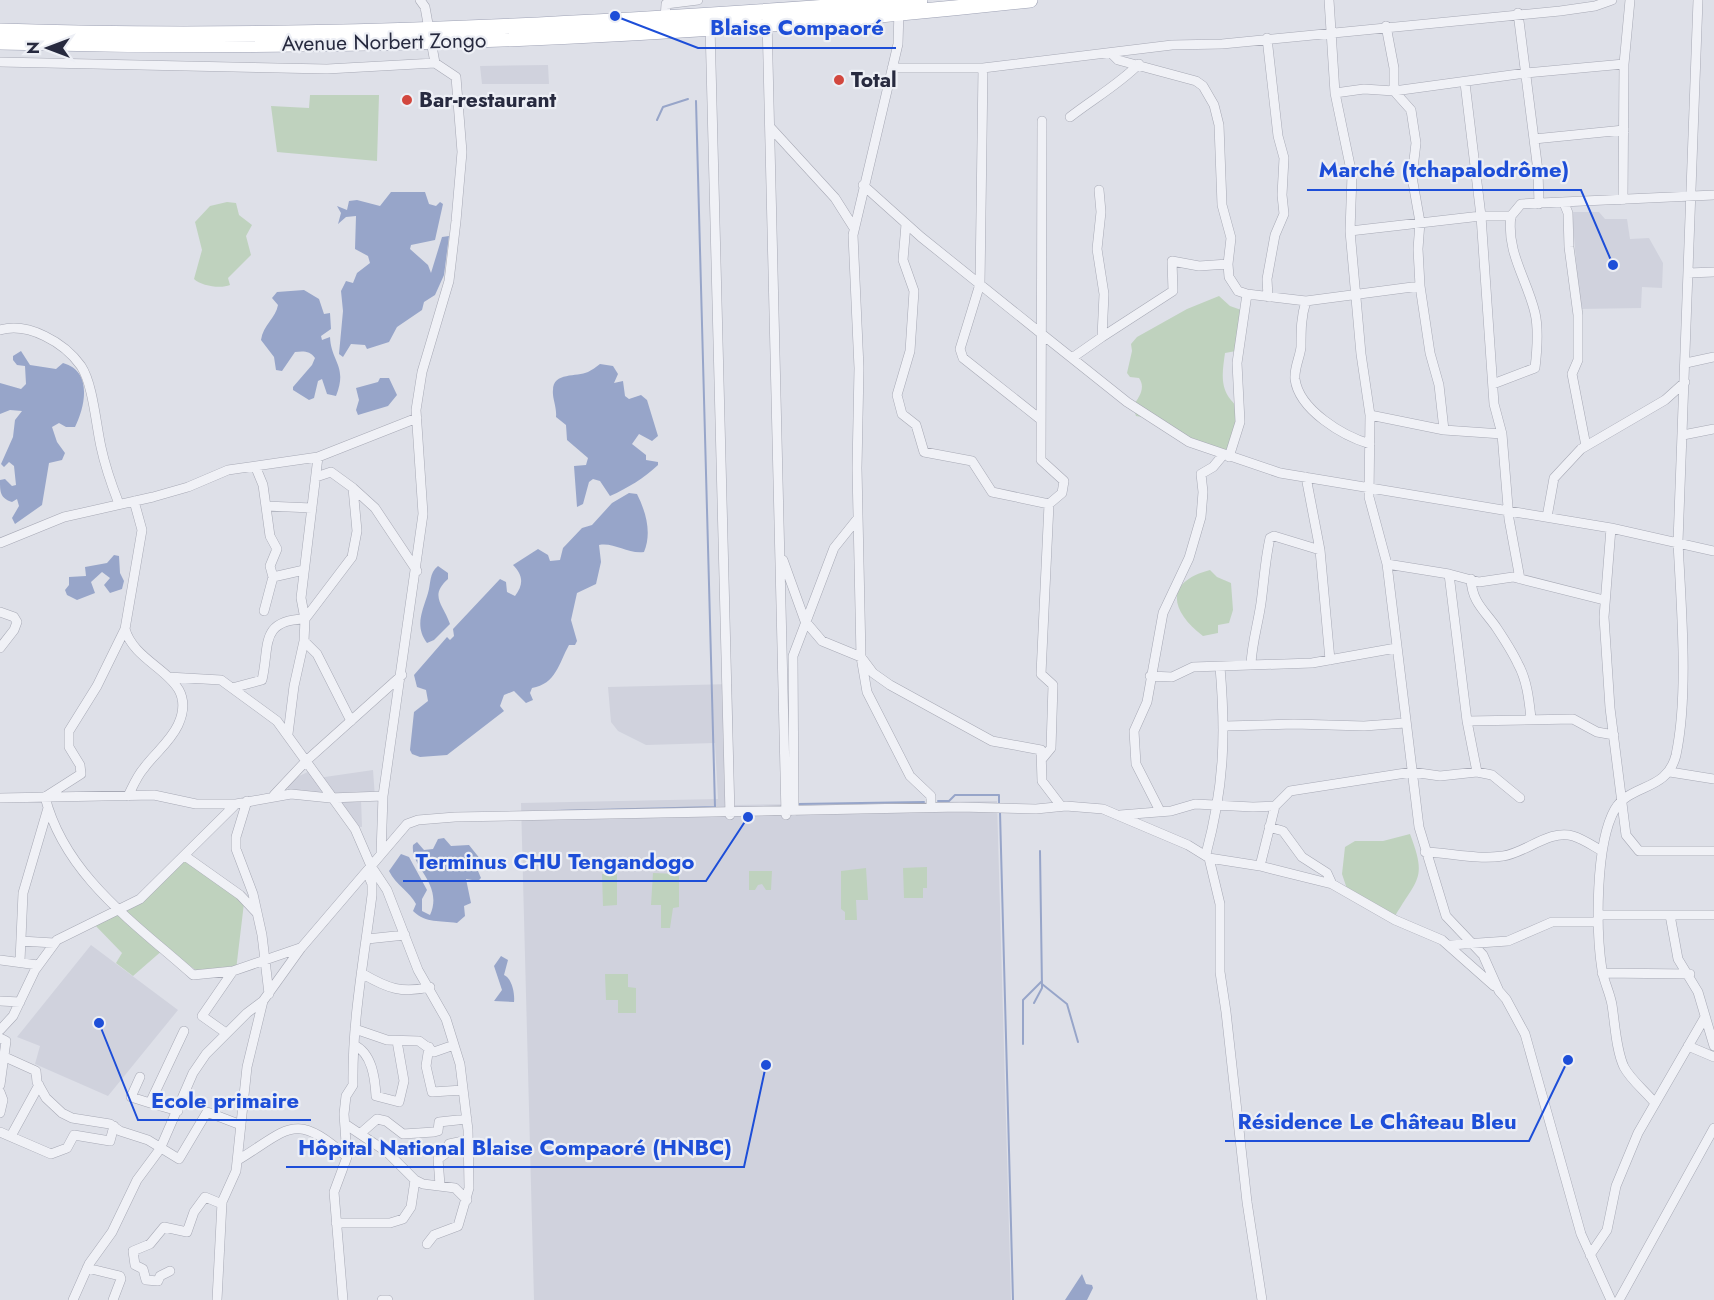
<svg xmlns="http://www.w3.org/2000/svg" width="1714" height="1300" font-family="Jost,sans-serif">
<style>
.built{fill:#d0d2dd}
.green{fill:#bfd2be}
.water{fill:#97a5c9}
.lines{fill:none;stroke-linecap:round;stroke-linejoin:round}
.stream{stroke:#97a5c9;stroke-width:2}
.street-casing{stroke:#a7a9b5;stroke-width:10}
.primary-casing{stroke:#9da1b4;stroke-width:16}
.street{stroke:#f0f1f6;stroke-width:9}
.primary{stroke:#fff;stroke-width:15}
.poi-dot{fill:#d2473e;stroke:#edeff5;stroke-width:2}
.labels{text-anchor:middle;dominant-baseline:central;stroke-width:4.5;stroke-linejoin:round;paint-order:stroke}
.street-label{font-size:21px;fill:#272a3f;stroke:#edeff5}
.poi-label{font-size:21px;font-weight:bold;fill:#272a3f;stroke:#edeff5;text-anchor:start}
.leader{fill:none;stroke:#1d4ed8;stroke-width:2}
.callout-dot{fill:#1d4ed8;stroke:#edeff5;stroke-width:2}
.callout-label{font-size:22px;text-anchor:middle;font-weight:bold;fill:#1d4ed8;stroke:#edeff5;stroke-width:4.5;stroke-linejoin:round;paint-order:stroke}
</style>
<rect width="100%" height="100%" fill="#dee0e8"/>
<path class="built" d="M548 65 549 84H482L480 66Z
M1572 212H1599L1605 219H1627L1630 239 1649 238 1663 263 1662 288 1642 287 1641 308 1580 309Z
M732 684 734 805 997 801 1011 1300H534L521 803 718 799 715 743 646 745 618 731 611 722 608 687Z
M312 770 318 778 373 770 375 798 361 799 362 827 352 826 332 800 290 796 286 782Z
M91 945 178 1010 108 1096 35 1064 40 1046 17 1037Z"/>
<path class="green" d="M310 95H379L377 161 277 152 271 106 309 108Z
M227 202 236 203 239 215 252 225 246 236 251 255 228 278 230 285C221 289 201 286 194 279L202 250 195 222 210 206Z
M1219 296 1230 306 1244 311 1236 351 1225 353C1223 368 1220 383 1228 396 1231 401 1235 403 1236 408 1239 422 1232 438 1229 452H1217L1154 419 1136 416 1133 406C1139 397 1146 388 1139 378L1130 377 1127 373 1132 351 1131 344 1137 337 1187 309Z
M1210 570 1217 577 1231 583 1233 610 1229 623 1218 625V633L1203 636C1170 611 1164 582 1210 570Z
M1410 834C1427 879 1418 877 1395 916L1348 892 1342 874 1345 847 1355 841H1383Z
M186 858 244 903 236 970 205 976 164 949 133 976 116 963 122 953 92 922 137 904Z
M927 867V888H923V898H904L903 868Z
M866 868 868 900H856L857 920H845V912L841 909V871Z
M749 871H772L771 890H766L762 884 758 885 755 890H749Z
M653 873 679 874V907L673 908 670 928H661V905H651Z
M602 874H617V905L603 906Z
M605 974H628V987L636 988V1013H618V1000H606Z"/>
<path class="water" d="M391 192H425L429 204 436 206 440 202 443 204 435 240 411 245 410 249 428 265 431 273 442 237 449 236 444 275 435 295 424 302 422 310 397 327 389 342 367 349 365 345 351 344 343 357 339 354 343 311 341 291 346 281 353 283 357 273 370 263 368 256 355 249 356 216 346 217 338 224 341 213 337 206 347 210 349 201 357 200 380 206Z
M304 290 319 299 324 314 330 313 331 329 321 336 322 340 330 337C331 362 348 366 336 396L327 394 322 379 318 381 314 398 309 400 293 390V387L312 365 315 358C310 351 304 351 295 352L282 371 276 370 274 357 261 340C263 325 276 318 278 305L272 298 277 292Z
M21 351 30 365 56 369 63 363C93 371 85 407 75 427H66L59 423 52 427 57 442 65 453 62 460 49 463 42 505 15 524 12 518 19 506 17 499 12 502C0 498 0 492 0 480L5 479 12 486 16 485 14 466 9 462 4 467 1 464 13 437 15 420 22 411 10 410 0 414V383L21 389 26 384 25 366 17 365 13 360V356Z
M600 364 613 366 618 374 614 383 623 381 625 396 629 399 641 395 647 400 658 436 652 441 639 434 632 444 646 455V460L658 462V465C644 478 628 488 610 496L600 481 593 479 589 482 583 504 577 507 574 466 586 465 588 458 567 440 566 425 556 417C557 407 552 398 553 390 553 372 577 377 588 372 592 370 596 367 600 364Z
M380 378H389L397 395 388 406 358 415 356 410 359 400 356 388 378 382Z
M629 493 637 494C646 512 652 533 644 552 627 554 614 542 599 545L601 562 596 584 577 593 571 620 577 641 575 645H569C559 663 556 684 532 688L530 693 533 700 526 703 514 691 504 695 500 706 504 711 447 755 420 757 412 754 410 750 414 712 428 701 426 690 417 687 414 675 447 637 450 640 454 636 453 629 500 579 506 582 507 592 515 596C524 584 523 575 513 565L538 549 548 555 550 561 560 560 563 548 582 528 592 525 612 503Z
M114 555 119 556 120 573 124 581 122 589 110 593 104 585 110 578 102 572 91 582 95 593 77 600 67 595 65 590 69 585V577L86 576 85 567 107 563Z
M438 566 448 573V579C429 596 443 604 450 624L434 640 427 643C414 626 423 610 428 593 431 583 429 573 438 566Z
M444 838 451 846 469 845 481 860 478 871 481 878 478 881 466 879 471 903 464 906 465 916 457 923C439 920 427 924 413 911L416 904C410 892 396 885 389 871L401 854 409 857 427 890 422 899V911L430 915C444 884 410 867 413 845L417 842 424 850 433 849 438 839Z
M501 956 508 960 504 975C512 978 515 994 514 1002L494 1001 502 990 494 966Z
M1082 1274 1086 1284 1092 1285 1093 1288 1087 1300H1065Z"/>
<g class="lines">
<path class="stream" d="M657 120 663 107 688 99
M938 801H949L955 795H999V807
M798 804 924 802
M554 811 715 807 696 101
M1000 812 1013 1300
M1042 984 1067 1004 1078 1042
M1034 1003 1042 988 1040 851
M1023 1044V1000L1042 981"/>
<g class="street-casing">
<path id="street" d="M420 0 425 7 435 63
M1329 0 1335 93 1352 175 1350 231 1361 354 1370 415 1369 497 1387 564 1419 827 1446 916 1483 955 1499 991 1506 999 1525 1034 1581 1234 1611 1300
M899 10 898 44 853 235 859 368 857 468 861 657 867 692 910 776 931 796V807
M1518 13 1538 171 1539 204
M665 19 666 4 698 0
M767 19 786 815
M710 25 730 815
M1386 26 1394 68V91L1411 110 1416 143 1412 177 1420 222 1418 249 1420 286 1430 353 1439 385 1444 430
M1267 38 1278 136 1284 158 1282 195 1284 214 1275 235 1267 279 1268 297
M1111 53 1118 60 1196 81 1203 86 1214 105 1219 125 1222 205 1231 238 1228 264
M0 62 327 69 435 63 456 77 462 152 456 221 449 281 422 372 416 410 423 514 383 796 381 854
M892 68H983L1172 45 1222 44 1560 11 1595 6 1612 0
M983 68 980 284 960 349 963 358 1040 419
M1465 83 1481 216 1494 404 1502 434 1509 519 1520 579
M1335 93 1364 89 1394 91 1526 73 1624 64
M1070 117C1093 99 1118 85 1139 64
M1042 121 1041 460 1064 481 1062 493 1049 504
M770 127 835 198 854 228
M1534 139 1624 130
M863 185 921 237 1043 335 1127 402 1189 442 1280 473 1611 528 1714 551
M1623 200 1624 64 1630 0
M1564 203 1568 213 1569 247 1578 315V360L1572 374 1586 446
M906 224 903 260 914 291 910 351 897 395 902 414 916 425 924 452 972 461 992 492 1049 504 1041 674 1053 685 1051 748 1042 759
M1350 231 1481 216H1511L1521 204 1714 195
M1688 273 1714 272
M1306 301C1301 317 1301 330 1301 347 1300 357 1294 368 1295 379 1299 410 1343 436 1370 444
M0 330C28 322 64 342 81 366 93 384 96 425 101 447 105 466 112 486 119 504
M1102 337 1173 291 1172 261 1199 266 1228 264 1229 277 1238 291 1247 294 1306 301 1420 286
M1072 358 1102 337 1104 294 1097 249 1101 212 1099 190
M1686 363 1714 357
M1493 384 1535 368C1537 351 1539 330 1535 313 1527 279 1506 252 1511 216
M1370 415 1444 430 1502 434
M1683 435 1714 429
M1229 457 1240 422 1237 363 1247 294
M256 468 263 485 270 536 277 549 270 566 273 577
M1306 477 1320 550 1330 660
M353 488 375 508 417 571
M266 506 312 508
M1547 517 1554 478 1581 449 1665 400 1685 382
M1611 528 1604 617 1610 708 1626 835 1639 851H1714
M0 543 64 517 153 497 188 487 228 470 318 457 417 418
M783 560 805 621 822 641 861 657 873 673 890 685 992 741 1041 750 1042 781 1061 806
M1387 564 1449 574 1479 582 1513 577 1604 600
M1449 574 1467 721 1477 772
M1471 579C1472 602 1484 610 1496 627 1504 639 1512 651 1518 664 1527 680 1529 700 1531 718
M264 611 273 577 304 570
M0 612 14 617 17 622 14 630 0 648
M125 629 97 686 69 731V747L80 765 81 774 45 797C65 876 136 924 193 975L233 971 300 948
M304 641 317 654 351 721
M1251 664C1252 643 1258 624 1261 603 1264 581 1265 560 1270 538L1274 536 1320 550
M1150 676 1172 677 1193 667 1312 663 1396 648
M168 677 221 680 277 721 355 829 371 866 387 890 418 970 446 1019 460 1064 468 1130 469 1188 458 1226 434 1235 427 1244
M232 688 262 680C270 646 259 620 305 619L352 557 357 531 353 488 331 472 316 477
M1467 721 1573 719 1597 732 1614 735
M1225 726 1294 724 1364 726 1405 723
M288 734 294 686 304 641 305 619 301 598 318 457
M1670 772 1714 779
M274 795 306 761 402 675
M128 796C133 786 137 776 144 768 155 753 170 742 178 725 201 675 136 669 125 629L142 530 134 501
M0 798 154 795 196 804H236L291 794 330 798 383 796
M247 801 236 837V849L253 894 262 935 269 994
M794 811 793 656 834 548 858 518
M1160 811 1136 764 1134 731 1147 702 1163 613 1189 558 1201 517 1203 492 1201 474 1213 467 1223 455
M1120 815 1171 811 1195 804 1253 807 1275 806
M1269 827 1283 831 1302 857 1327 873 1332 884
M1425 852C1451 853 1477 860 1503 856 1526 853 1549 829 1573 836 1583 839 1593 846 1602 851
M1206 854C1224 787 1226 736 1220 667
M185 856 240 895 256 912
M1209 858 1260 866 1332 884 1395 920 1442 940 1494 986
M1260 866 1275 806 1290 791 1412 772 1440 776 1477 772 1492 775 1520 798
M1598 915H1714
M1670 915 1678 959 1698 992 1714 1046
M367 939 405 935
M21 941 54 943
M1450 945 1508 941 1552 922H1598
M0 960 38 965
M20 961 23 893 48 808
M1602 973 1690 974
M363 974C387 988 402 994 430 987
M0 1001 20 1002
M355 1029 387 1040 419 1041 434 1052 454 1045
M0 1030 13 1016 35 970 57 940 140 899 236 804
M226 1033 202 1016 233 971
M0 1038 6 1041 0 1085
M354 1045C372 1053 375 1078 376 1096L399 1102 404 1081 397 1041
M1688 1046 1714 1057
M429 1047 426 1066 432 1092 463 1090
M5 1057 36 1071 37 1082 46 1098 62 1113 72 1118 110 1124 120 1131 148 1140 179 1159 207 1112 241 1125
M140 1077 131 1097 150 1103
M0 1092 3 1100 0 1113
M1654 1102C1645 1091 1631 1080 1624 1067 1616 1050 1615 1024 1612 1005 1610 993 1604 982 1602 970 1596 931 1595 844 1615 809 1631 783 1667 792 1676 755 1689 694 1681 605 1678 542L1698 0
M178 1111 150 1103 184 1031
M345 1124 387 1152 415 1180 423 1184 455 1188 467 1200
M0 1132 51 1154 67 1148 74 1135 110 1141 114 1126
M361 1133 377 1119 386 1121 403 1134 434 1132 438 1131 439 1122 467 1119
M11 1136 39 1085
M238 1160C289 1129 294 1110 347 1157
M440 1185 438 1159 445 1154 449 1144 468 1140
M336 1223H390L403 1219 411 1207 415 1180
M1590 1255 1607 1230 1616 1186 1638 1133 1705 1017
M87 1268 120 1276 121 1279 113 1300
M170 1271 160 1276 158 1281 146 1280 143 1269 135 1265 133 1251 150 1244 164 1227 187 1232 194 1212 205 1197 222 1204
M73 1300 89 1264 112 1232 137 1180 160 1149 193 1073 206 1054 247 1013 263 1001
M217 1300 222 1202 236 1171 247 1067 263 1001 301 948 407 824 418 820 455 817 960 807 1036 809 1066 806 1103 809 1188 845 1209 858 1220 904V972L1226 1012 1247 1202 1262 1300
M343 1300 334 1192 347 1157 344 1114 346 1096 353 1085C352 1021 364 959 372 895V884L367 872
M382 1300H388
M1619 1300 1714 1128"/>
</g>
<g class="primary-casing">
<path id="primary" d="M0 31C307 41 614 24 920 0
M0 42C344 51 688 38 1030 0"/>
</g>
<use href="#street" class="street"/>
<use href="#primary" class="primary"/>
</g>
<g class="poi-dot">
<circle cx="839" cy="80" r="6"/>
<circle cx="407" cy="100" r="6"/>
</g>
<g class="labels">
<g class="street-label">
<text transform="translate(384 42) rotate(-1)">Avenue Norbert Zongo</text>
</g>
<g class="poi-label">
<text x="851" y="80">Total</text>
<text x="419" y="100">Bar-restaurant</text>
</g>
</g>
<path class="leader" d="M615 16L698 48H896M1613 265L1581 190H1307M748 817L706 881H403M99 1023L138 1120H311M1568 1060L1529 1141H1225M766 1065L744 1167H286"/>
<g class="callout-dot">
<circle cx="615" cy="16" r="6"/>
<circle cx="1613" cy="265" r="6"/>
<circle cx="748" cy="817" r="6"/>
<circle cx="99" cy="1023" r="6"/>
<circle cx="1568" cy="1060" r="6"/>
<circle cx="766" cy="1065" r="6"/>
</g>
<g class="callout-label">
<text x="797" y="35">Blaise Compaoré</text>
<text x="1444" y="177">Marché (tchapalodrôme)</text>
<text x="555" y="869">Terminus CHU Tengandogo</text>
<text x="225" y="1108">Ecole primaire</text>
<text x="1377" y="1129">Résidence Le Château Bleu</text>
<text x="515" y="1155">Hôpital National Blaise Compaoré (HNBC)</text>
</g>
<g transform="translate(48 48) rotate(270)" stroke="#edeff5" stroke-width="4.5" paint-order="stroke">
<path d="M0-4.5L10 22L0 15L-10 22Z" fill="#272a3f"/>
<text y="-9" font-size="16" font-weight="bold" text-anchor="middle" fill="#272a3f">N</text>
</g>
</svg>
